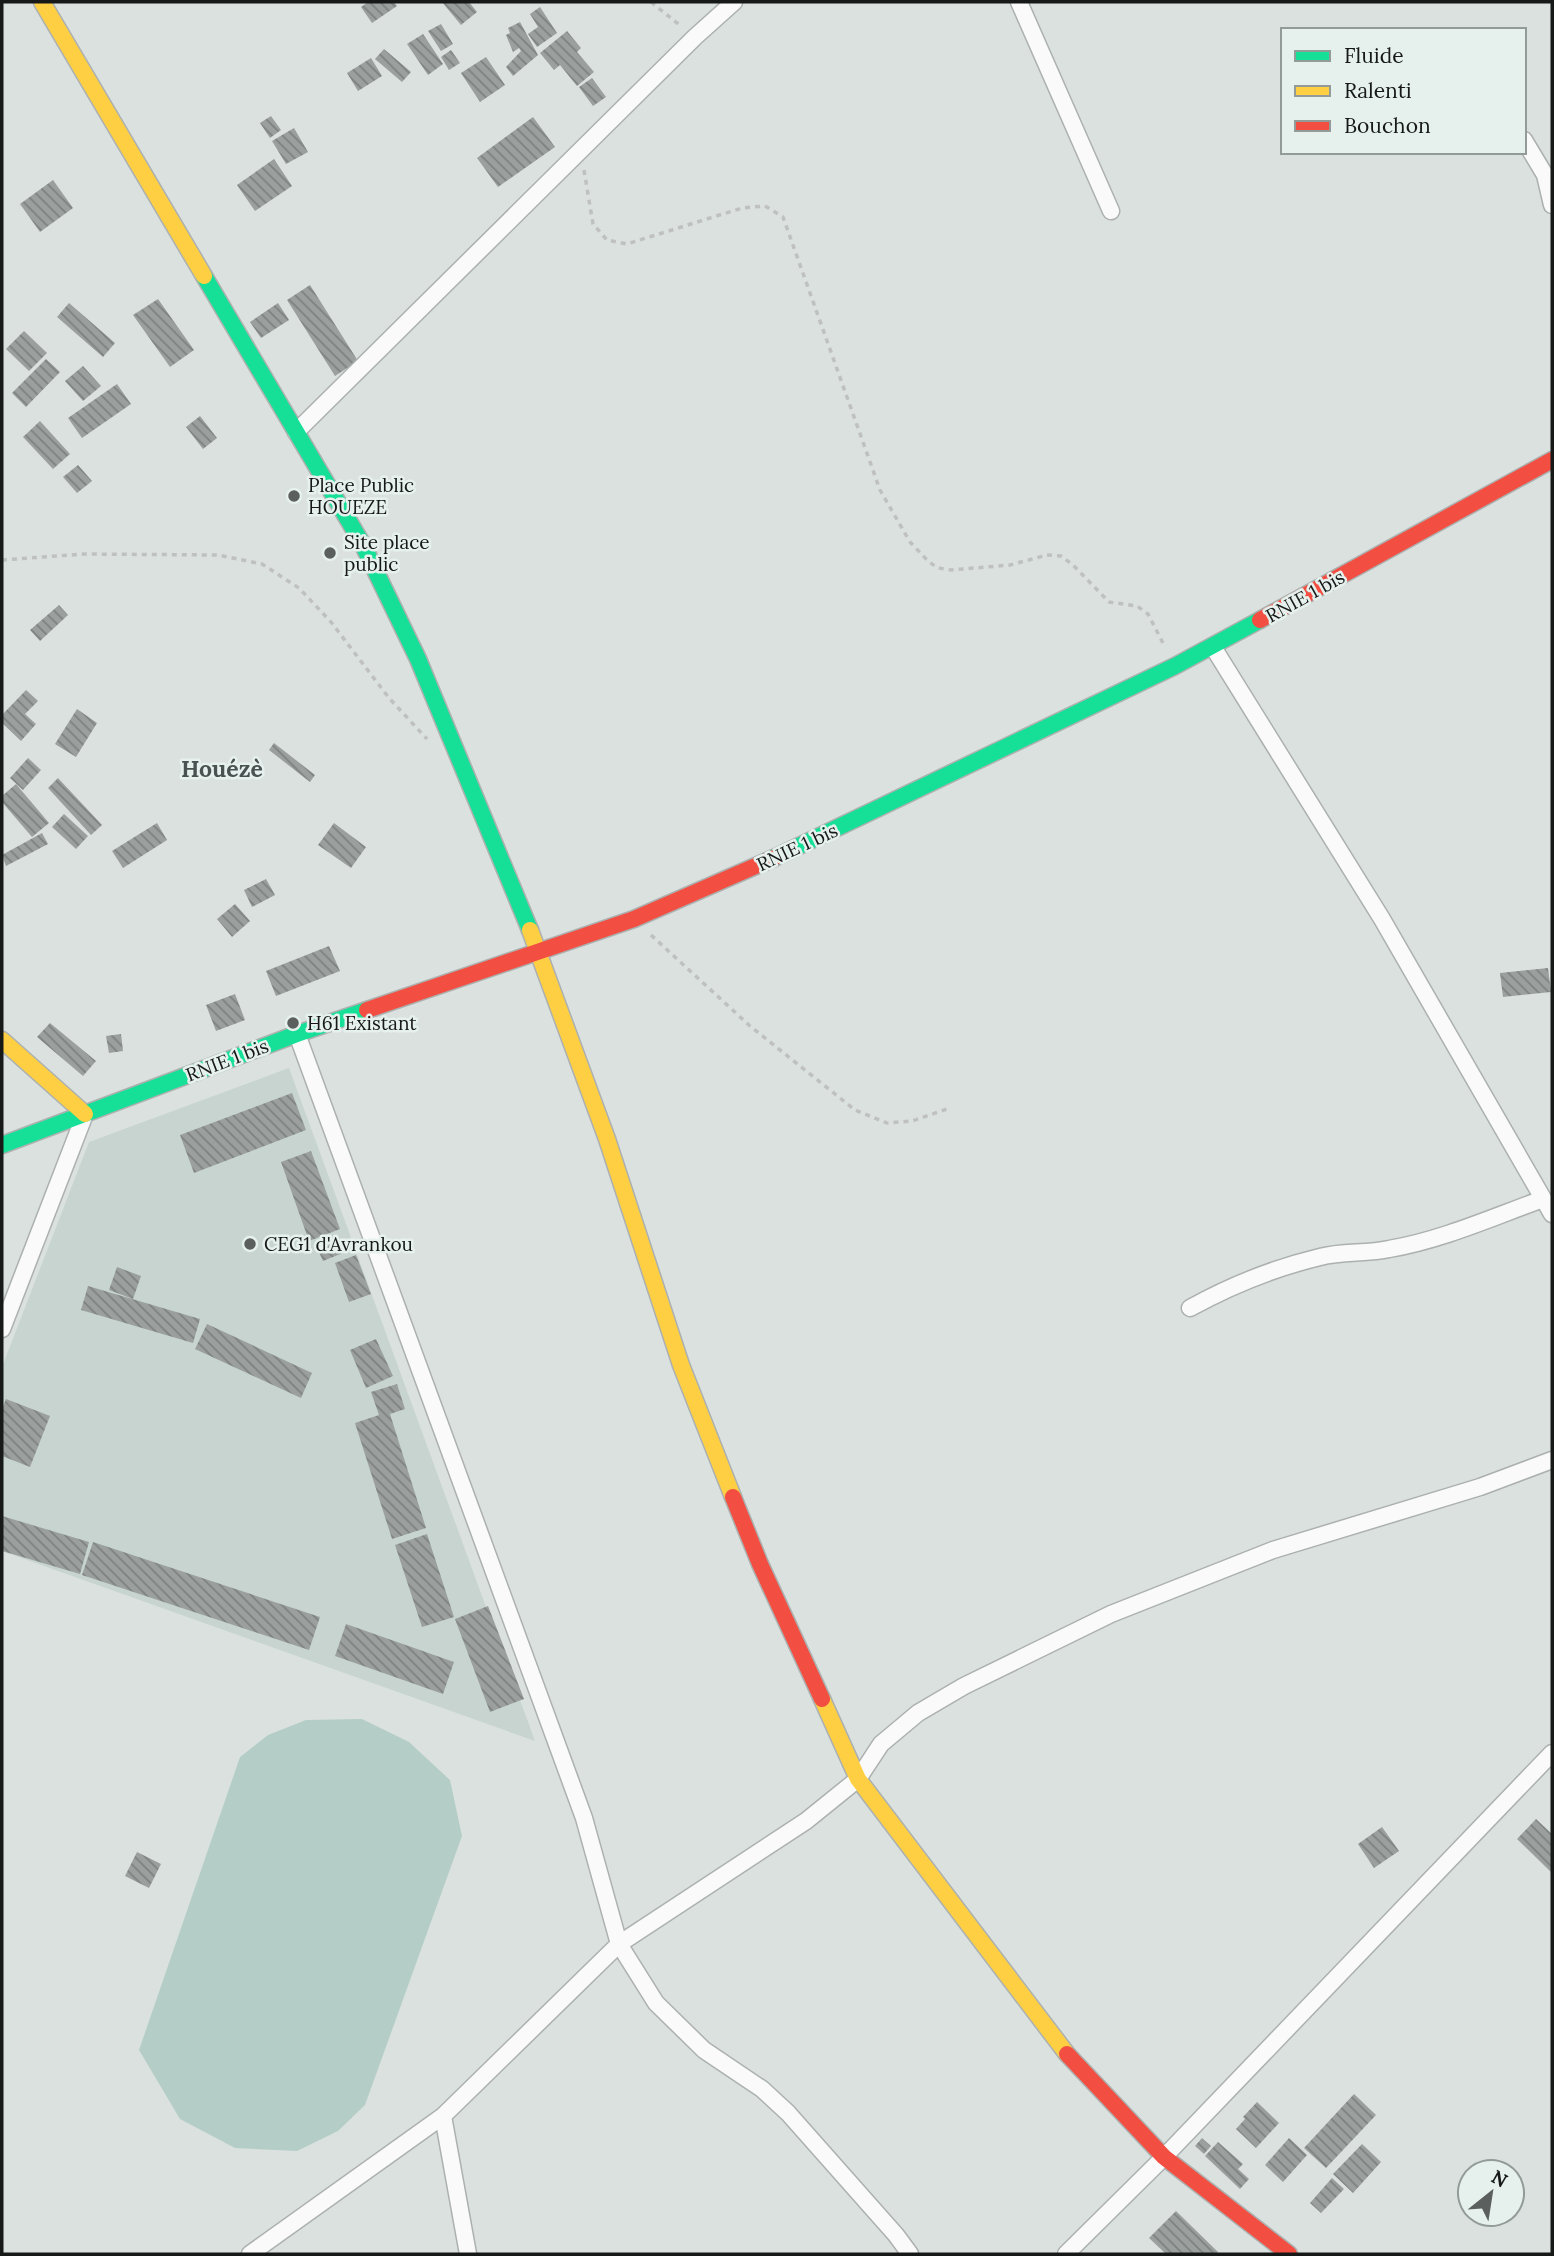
<svg xmlns="http://www.w3.org/2000/svg" width="1554" height="2256" font-family="Lora,serif">
<style>
.built{fill:#c7d4d0}
.garden{fill:#b4cec7}
.building{fill:url(#building-back-hatch)}
.lines{fill:none;stroke-linecap:round;stroke-linejoin:round}
.street-casing{stroke:#acb1b0;stroke-width:19}
.fast-casing{stroke:#acb1b0;stroke-width:19}
.slow-casing{stroke:#acb1b0;stroke-width:19}
.jam-casing{stroke:#acb1b0;stroke-width:19}
.path{stroke:#bfc1c0;stroke-width:3.5;stroke-dasharray:5 5;stroke-linecap:butt}
.street{stroke:#fafafa;stroke-width:16}
.fast{stroke:#16e098;stroke-width:16}
.slow{stroke:#ffcf43;stroke-width:16}
.jam{stroke:#f24e42;stroke-width:16}
.poi-dot{fill:#5b5f5e;stroke:#e6f1ee;stroke-width:2.5}
.labels{text-anchor:middle;dominant-baseline:central;stroke-width:5;stroke-linejoin:round;paint-order:stroke}
.poi-label{font-size:19px;fill:#161918;stroke:#e6f1ee;text-anchor:start}
.street-label{font-size:19px;fill:#161918;stroke:#e6f1ee}
.quarter-label{font-size:23px;font-weight:bold;fill:#495250;stroke:#e6f1ee}
</style>
<defs>
<pattern id="building-back-hatch" width="6" height="6" patternUnits="userSpaceOnUse" patternTransform="scale(1.75)"><rect width="6" height="6" fill="#9ba09f"/><path d="M-1 5l2 2M0 0l6 6M5-1l2 2" fill="none" stroke="#7d8281"/></pattern>
</defs>
<rect width="100%" height="100%" fill="#dbe1df"/>
<path class="built" d="M289 1068 535 1741 2 1551V1367L89 1142Z"/>
<path class="garden" d="M362 1719 409 1742 450 1780 462 1836 365 2105 338 2131 297 2151 235 2148 180 2119 139 2050 240 1757 268 1735 306 1720Z"/>
<path class="building" d="M368 2H394L397 6 372 23 361 7Z
M442 2H469L477 12 461 25Z
M540 7 557 33 537 47 528 34 538 27 530 14Z
M520 22 538 55 513 76 506 67 521 51 519 48 513 52 506 35 510 33 508 28Z
M441 24 453 44 441 51 428 31Z
M567 31 581 48 577 52 594 72 577 86 560 65 554 70 540 53Z
M423 34 443 64 428 75 407 44Z
M384 49 411 72 402 82 375 59Z
M451 50 460 63 449 70 441 57Z
M486 57 505 85 480 102 461 73Z
M371 58 382 76 358 91 347 73Z
M592 78 606 97 593 106 579 87Z
M271 116 281 130 270 138 260 123Z
M533 117 555 147 498 187 477 158Z
M294 128 308 152 286 164 272 141Z
M274 159 292 186 255 211 237 185Z
M53 180 73 208 40 232 20 204Z
M310 285 358 361 335 376 287 300Z
M158 299 194 350 170 367 133 315Z
M69 303 115 343 103 357 57 317Z
M278 303 289 320 261 338 250 322Z
M24 331 47 353 29 371 6 349Z
M46 359 60 372 26 407 12 393Z
M83 366 101 386 83 401 65 381Z
M117 384 131 404 82 438 68 418Z
M200 416 217 438 203 449 186 427Z
M40 421 70 454 53 469 23 437Z
M78 465 92 481 77 493 63 477Z
M59 605 68 615 40 641 30 630Z
M26 690 38 701 25 714 36 724 21 741 2 723V715Z
M77 709 97 723 76 757 55 744Z
M274 743 315 775 310 782 269 750Z
M28 758 41 770 23 790 10 778Z
M58 778 102 825 91 835 48 788Z
M16 784 49 823 32 837 2 802V796Z
M64 814 88 836 76 849 52 827Z
M157 823 167 840 123 868 112 851Z
M334 823 366 847 351 868 318 845Z
M42 833 48 844 6 866 2 855Z
M266 879 275 895 252 907 244 890Z
M235 904 250 921 232 937 217 919Z
M329 946 340 971 276 996 266 971Z
M1548 968 1551 992 1503 997 1500 973Z
M235 994 245 1020 216 1031 206 1005Z
M50 1023 96 1061 83 1076 37 1037Z
M121 1034 123 1051 109 1053 106 1036Z
M292 1093 306 1130 194 1173 180 1135Z
M311 1151 340 1229 309 1241 281 1162Z
M345 1239 350 1250 323 1261 318 1250Z
M356 1255 371 1294 349 1302 335 1263Z
M117 1267 141 1276 133 1299 109 1290Z
M88 1286 200 1319 193 1343 81 1310Z
M207 1324 312 1373 301 1398 195 1349Z
M376 1339 393 1376 366 1388 350 1350Z
M397 1384 405 1409 390 1414 426 1528 392 1539 355 1423 379 1415 371 1392Z
M6 1399 50 1416 30 1467 2 1456V1409Z
M2 1516 89 1542 80 1574 2 1551Z
M427 1534 454 1617 422 1627 395 1545Z
M93 1542 320 1617 309 1650 82 1575Z
M488 1606 524 1699 490 1712 455 1619Z
M346 1624 454 1662 443 1694 335 1656Z
M1536 1819 1552 1834V1873L1517 1839Z
M1382 1827 1399 1851 1374 1868 1358 1844Z
M137 1852 161 1864 149 1888 125 1876Z
M1354 2094 1376 2115 1326 2168 1304 2148Z
M1257 2102 1279 2123 1256 2148 1236 2129 1245 2119 1243 2117Z
M1202 2138 1211 2146 1204 2154 1195 2146Z
M1289 2138 1307 2155 1283 2182 1265 2165Z
M1218 2142 1243 2164 1238 2169 1249 2179 1240 2189 1205 2156Z
M1362 2144 1381 2162 1353 2193 1333 2174Z
M1332 2178 1344 2189 1321 2213 1310 2203Z
M1176 2211 1218 2252 1216 2254H1166L1149 2238Z"/>
<g class="lines">
<g class="street-casing">
<path id="street" d="M1019 2 1111 211
M1524 140 1545 175 1552 205
M296 432 695 37 734 2
M1213 647 1382 919 1552 1214
M297 1034 584 1818 619 1944 656 2003 704 2050 762 2089 788 2113 896 2235 910 2254
M1190 1308C1230 1286 1274 1268 1320 1257 1342 1251 1366 1254 1389 1249 1442 1240 1493 1217 1543 1199
M2 1329 85 1114
M443 2116 468 2254
M250 2254 443 2116 619 1944 806 1821 858 1779 881 1744 918 1713 964 1686 1111 1614 1273 1550 1480 1487 1552 1460
M1066 2254 1164 2157 1552 1753"/>
</g>
<g class="fast-casing">
<path id="fast" d="M204 276 363 545 418 659 530 930
M774 858 1175 666 1260 620
M2 1145 297 1034 367 1010"/>
</g>
<g class="slow-casing">
<path id="slow" d="M42 2 204 276
M530 930 607 1139 681 1365 733 1497
M2 1040 85 1114
M822 1699 858 1779 1067 2054"/>
</g>
<g class="jam-casing">
<path id="jam" d="M1260 620 1552 460
M367 1010 634 919 774 858
M733 1497 760 1564 822 1699
M1067 2054 1164 2157 1289 2254"/>
</g>
<path class="path" d="M651 2 682 27
M584 170 593 224 607 240 627 244 742 208 765 206 783 217 880 490 910 542 929 562 938 568 951 570 1010 565 1047 555 1061 556 1073 565 1109 602 1137 606 1148 614 1165 647
M2 560 84 554 218 555 262 564 299 588 331 622 389 698 427 739
M651 935 750 1026 855 1110 887 1123 912 1121 947 1109"/>
<use href="#street" class="street"/>
<use href="#fast" class="fast"/>
<use href="#slow" class="slow"/>
<use href="#jam" class="jam"/>
</g>
<g class="poi-dot">
<circle cx="294" cy="496" r="7"/>
<circle cx="330" cy="553" r="7"/>
<circle cx="293" cy="1023" r="7"/>
<circle cx="250" cy="1244" r="7"/>
</g>
<g class="labels">
<g class="poi-label">
<text x="308" y="485">Place Public<tspan x="308" dy="22">HOUEZE</tspan></text>
<text x="344" y="542">Site place<tspan x="344" dy="22">public</tspan></text>
<text x="307" y="1023">H61 Existant</text>
<text x="264" y="1244">CEG1 d'Avrankou</text>
</g>
<g class="street-label">
<text transform="translate(1305 596) rotate(-29)">RNIE 1 bis</text>
<text transform="translate(797 847) rotate(-25)">RNIE 1 bis</text>
<text transform="translate(227 1060) rotate(-21)">RNIE 1 bis</text>
</g>
<g class="quarter-label">
<text x="222" y="768">Houézè</text>
</g>
</g>
<rect width="1554" height="2256" fill="none" stroke="#161918" stroke-width="7"/>
<rect x="1281" y="28" width="245" height="126" fill="#e6f1ee" stroke="#939b98" stroke-width="2"/>
<rect x="1295" y="51" width="35" height="10" fill="#16e098" stroke="#939b98" stroke-width="2"/>
<text x="1344" y="63" font-size="21" fill="#161918">Fluide</text>
<rect x="1295" y="86" width="35" height="10" fill="#ffcf43" stroke="#939b98" stroke-width="2"/>
<text x="1344" y="98" font-size="21" fill="#161918">Ralenti</text>
<rect x="1295" y="121" width="35" height="10" fill="#f24e42" stroke="#939b98" stroke-width="2"/>
<text x="1344" y="133" font-size="21" fill="#161918">Bouchon</text>
<g transform="translate(1491 2193) rotate(30)"><circle r="33" fill="#e6f1ee" stroke="#939b98" stroke-width="2"/>
<path d="M0-5L12 26L0 18L-12 26Z" fill="#5b5f5e"/>
<text y="-10" font-size="19" font-weight="bold" text-anchor="middle" fill="#161918">N</text>
</g>
</svg>
